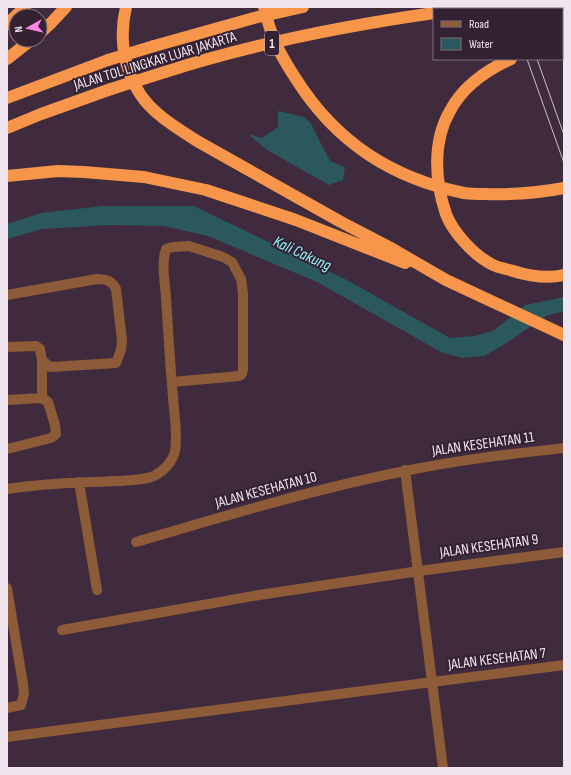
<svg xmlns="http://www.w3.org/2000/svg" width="571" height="775" font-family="'Sofia Sans Condensed',sans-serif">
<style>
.water{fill:#2b585c}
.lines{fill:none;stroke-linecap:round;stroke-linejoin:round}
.minor{stroke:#8d5b37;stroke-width:10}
.motorway{stroke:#f7954a;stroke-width:12}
.tram{stroke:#cec0cd;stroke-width:1}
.motorway-bridge{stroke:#f7954a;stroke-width:12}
.labels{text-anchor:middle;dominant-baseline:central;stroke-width:4;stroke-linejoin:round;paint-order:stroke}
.shield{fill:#342233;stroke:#b8aab7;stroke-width:1}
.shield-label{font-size:14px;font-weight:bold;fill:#f0e4ef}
.street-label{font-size:15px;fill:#f0e4ef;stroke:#342233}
.water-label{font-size:16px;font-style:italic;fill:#93f4fc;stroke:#342233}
</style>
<rect width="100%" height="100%" fill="#3f2b3d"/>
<path class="water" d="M278 111 304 117 310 122 330 161 345 167 343 180 329 185 267 150 248 134 262 138 278 127Z
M103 206H194L345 279 450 338 474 336 493 331 525 305 564 297V311L546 316 502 346 484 356 462 358 441 352 317 282 208 236 164 226 109 225 42 229 7 239V224L41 213Z"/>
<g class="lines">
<path class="minor" d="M7 295 97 279C107 279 112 281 116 289L122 340 121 350 116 363 50 367 42 360 40 349 36 346 7 347
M42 398V360
M7 400 42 398 48 402 55 425 56 434 51 438 7 449
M405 470 443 768
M79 482 97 590
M7 489C35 485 63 483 91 482 109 481 139 482 154 476 164 471 173 461 175 451 178 434 174 414 173 397 170 363 168 330 166 297 165 282 161 264 166 249L173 247 189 246 223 257 232 262 241 279 243 293V369L242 374 239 376 172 382
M136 542C225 516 314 489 405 471 457 460 511 454 564 448
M7 588 23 684 24 694 21 705 7 708
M62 630 259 595 419 571 564 552
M7 737 564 665"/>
<path class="motorway" d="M126 7C119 36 123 68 140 94 153 114 177 128 197 141L341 222 389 247 446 280 564 335
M468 9 483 7
M7 24 25 7
M40 33 51 23 66 7
M154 46 254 18 303 7
M562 48H564
M7 59 31 40
M511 59C487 70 463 86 450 111 432 142 435 182 446 214 453 233 475 256 493 265 499 268 507 269 513 271 529 276 547 279 564 275
M165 72C252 44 343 26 434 13
M7 98 108 60
M7 128 41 114 111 89
M7 176 58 171 84 172 144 177 206 190 296 220 405 263"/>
<path class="tram" d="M508 7 509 9
M519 7V9
M527 59 564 163
M537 59 564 135"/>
<path class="motorway-bridge" d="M264 7C271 37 279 53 296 79 336 142 391 178 464 193 471 194 479 194 485 194 512 195 538 193 564 188
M108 60 154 46
M111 89 165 72"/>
</g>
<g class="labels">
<rect class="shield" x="265" y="31" width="14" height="24" rx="3"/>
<g class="shield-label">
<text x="272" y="43">1</text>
</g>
<g class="street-label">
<text transform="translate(155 61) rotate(-17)">JALAN TOL LINGKAR LUAR JAKARTA</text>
<text transform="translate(483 444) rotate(-8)">JALAN KESEHATAN 11</text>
<text transform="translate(266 490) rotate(-15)">JALAN KESEHATAN 10</text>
<text transform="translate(489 546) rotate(-8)">JALAN KESEHATAN 9</text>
<text transform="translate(497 659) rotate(-7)">JALAN KESEHATAN 7</text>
</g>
<g class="water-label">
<text transform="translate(302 254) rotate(25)">Kali Cakung</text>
</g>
</g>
<rect width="571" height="775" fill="none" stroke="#f0e4ef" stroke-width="16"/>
<rect x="433" y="8" width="130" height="52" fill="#342233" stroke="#7f707e"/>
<rect x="441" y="21" width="20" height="6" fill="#8d5b37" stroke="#7f707e"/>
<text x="469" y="28" font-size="12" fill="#f0e4ef">Road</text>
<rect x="441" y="38" width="20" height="12" fill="#2b585c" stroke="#7f707e"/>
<text x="469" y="48" font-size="12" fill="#f0e4ef">Water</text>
<g transform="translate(28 28) rotate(262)"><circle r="19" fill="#342233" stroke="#7f707e"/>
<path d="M0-3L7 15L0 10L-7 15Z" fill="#fc86e4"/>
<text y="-6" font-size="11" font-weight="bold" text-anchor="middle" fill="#f0e4ef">N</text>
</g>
</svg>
